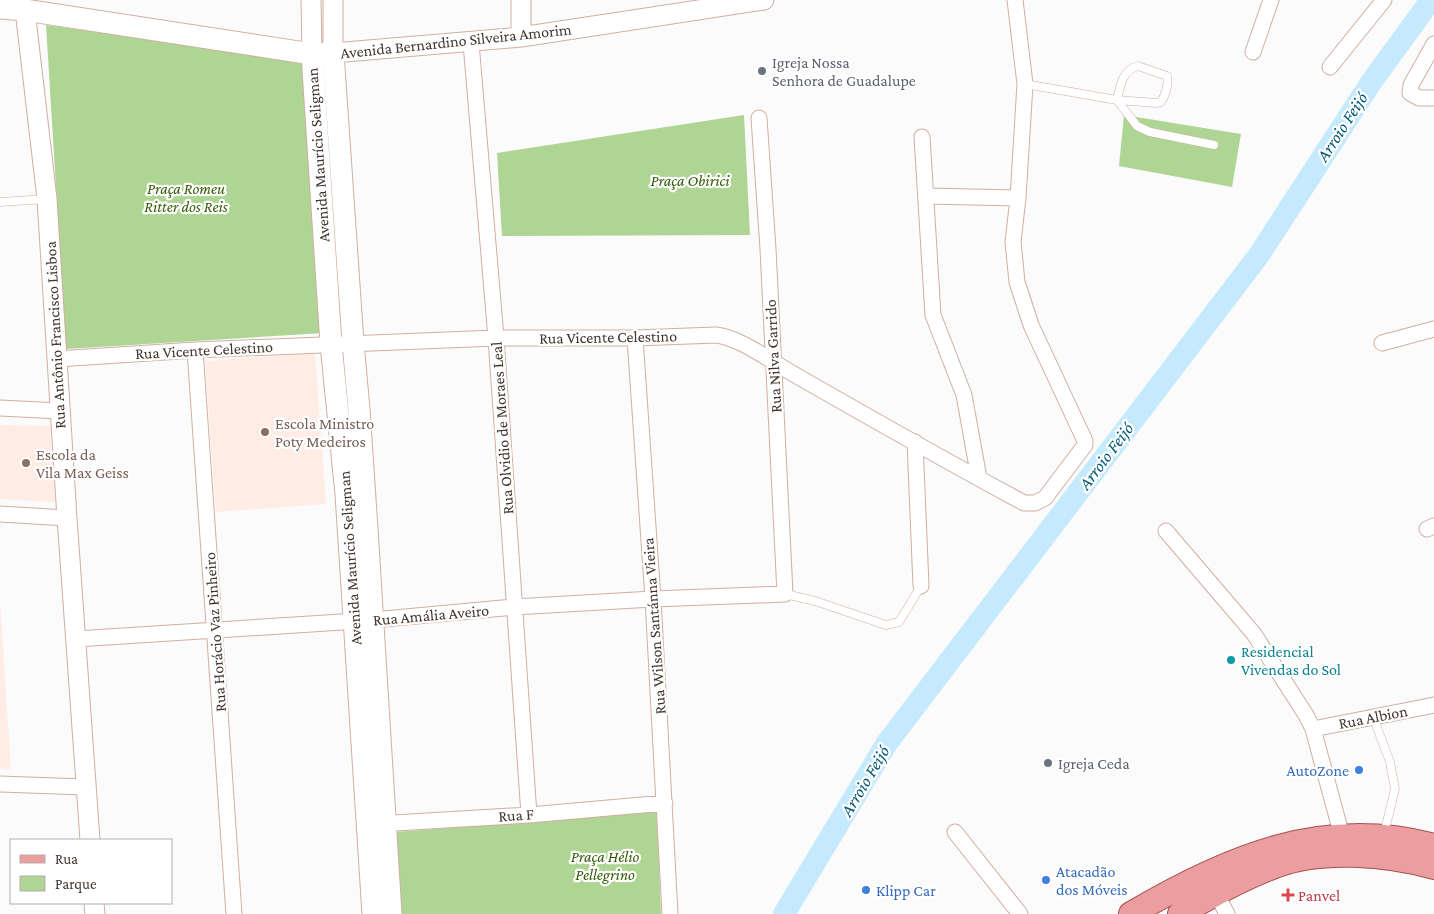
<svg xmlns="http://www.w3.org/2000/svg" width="1434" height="914" font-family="'Crimson Pro',serif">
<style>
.built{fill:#feece5}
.green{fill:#afd595}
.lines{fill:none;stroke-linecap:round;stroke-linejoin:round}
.river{stroke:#c6eafd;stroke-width:22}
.service-casing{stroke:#d1aea0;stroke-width:9}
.minor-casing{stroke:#d1aea0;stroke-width:17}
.tertiary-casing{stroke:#d1aea0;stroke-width:21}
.secondary-casing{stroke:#d1aea0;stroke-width:23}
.primary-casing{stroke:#a64f4f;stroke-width:26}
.service{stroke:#fff;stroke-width:8}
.minor{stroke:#fff;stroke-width:15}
.tertiary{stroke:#fff;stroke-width:19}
.secondary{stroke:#fff;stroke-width:21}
.primary{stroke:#ea9ea0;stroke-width:24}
.worship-dot{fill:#6b7280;stroke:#fff;stroke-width:2}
.education-dot{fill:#8d6e63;stroke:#fff;stroke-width:2}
.culture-dot{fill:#0f9aa8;stroke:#fff;stroke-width:2}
.shop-dot{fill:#3f7fe0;stroke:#fff;stroke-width:2}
.health-dot{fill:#e0444e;stroke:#fff;stroke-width:2}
.labels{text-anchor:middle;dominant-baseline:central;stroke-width:4.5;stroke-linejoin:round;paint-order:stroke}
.street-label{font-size:16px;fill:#42342e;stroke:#fff}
.worship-label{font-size:16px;fill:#5b616d;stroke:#fff;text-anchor:start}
.park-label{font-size:16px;font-style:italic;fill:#335b06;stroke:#fff}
.education-label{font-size:16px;fill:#785e54;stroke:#fff;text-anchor:start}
.culture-label{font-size:16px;fill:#0d838f;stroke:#fff;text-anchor:start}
.shop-label{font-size:16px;fill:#366cbe;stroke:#fff;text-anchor:start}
.health-label{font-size:16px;fill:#be3a42;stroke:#fff;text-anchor:start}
.water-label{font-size:18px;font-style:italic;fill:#005776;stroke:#fff}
</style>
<rect width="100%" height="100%" fill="#fbfbfb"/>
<path class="built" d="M315 353 326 504 216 512 205 361Z
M0 425 50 426 55 502 0 499Z
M0 602 11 770 0 769Z"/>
<path class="green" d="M46 25 308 61 324 333 66 349Z
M744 115 750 235 502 236 497 153Z
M1124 115 1241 134 1232 187 1119 166Z
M657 812 661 914H400L394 832Z"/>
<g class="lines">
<path class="river" d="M784 914 887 743 1259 255 1372 81 1431 0"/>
<g class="service-casing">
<path id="service" d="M1025 84 1117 100 1156 103 1161 102C1165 96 1169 84 1167 76L1138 66C1122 70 1120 87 1117 100
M1117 100 1137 126 1150 132 1214 145
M0 202 47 199
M785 594 815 601 886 625 899 622 921 586
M1373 717 1390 762 1395 789 1384 834"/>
</g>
<g class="minor-casing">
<path id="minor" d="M471 43 496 338 529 815
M1434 44 1411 85 1410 93 1419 98H1434
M1253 52 1271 0
M1330 67 1384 0
M922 137 933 315 964 395 979 478
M927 196 1018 198
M635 338 653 599 670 914
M1382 343 1434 329
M195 350 234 914
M57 359 195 350 496 338H635L716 335C742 338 773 363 797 376 872 419 948 462 1024 503H1035L1045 498 1085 445V441L1031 325 1017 282 1013 242 1018 198 1025 84 1015 0
M0 408 60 411
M915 442 921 586
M0 514 67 518
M1427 529 1434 526
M1166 531 1254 634 1306 715 1313 729 1342 836
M76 639 373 620 514 607 653 599 785 594 768 249 759 118
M1313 729 1434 705
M0 784 85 787
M377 824 529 815 665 803
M955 832 1020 914
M1216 893 1227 914"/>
</g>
<g class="tertiary-casing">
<path id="tertiary" d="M311 0 312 54
M333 0V53L521 37 764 0
M25 10 47 199 67 518 90 840
M521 37V0
M94 903 95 914"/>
</g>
<g class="secondary-casing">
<path id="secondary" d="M0 8 25 10 312 54 333 53 353 343 359 409 367 529 391 914
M312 54 331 344 346 494 373 914"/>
</g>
<g class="primary-casing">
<path id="primary" d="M1131 914C1226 858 1322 816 1434 846
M1180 914C1210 896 1242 878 1275 866 1321 848 1387 854 1434 867"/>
</g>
<use href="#service" class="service"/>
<use href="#minor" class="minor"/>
<use href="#tertiary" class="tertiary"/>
<use href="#secondary" class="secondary"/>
<use href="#primary" class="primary"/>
</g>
<g class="worship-dot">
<circle cx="762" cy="71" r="5"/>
<circle cx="1048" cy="763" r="5"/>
</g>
<g class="education-dot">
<circle cx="265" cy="432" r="5"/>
<circle cx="26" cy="463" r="5"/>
</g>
<circle class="culture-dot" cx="1231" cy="660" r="5"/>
<g class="shop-dot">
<circle cx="1359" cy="770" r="5"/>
<circle cx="1046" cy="880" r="5"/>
<circle cx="866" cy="890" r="5"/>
</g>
<path class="health-dot" d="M1285.5 887.5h5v5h5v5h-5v5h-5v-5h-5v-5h5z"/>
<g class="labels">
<g class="street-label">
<text transform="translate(456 41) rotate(-6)">Avenida Bernardino Silveira Amorim</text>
<text transform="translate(318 155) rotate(-94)">Avenida Maurício Seligman</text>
<text transform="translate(55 335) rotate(-93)">Rua Antônio Francisco Lisboa</text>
<text transform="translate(608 337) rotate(-1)">Rua Vicente Celestino</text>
<text transform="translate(204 350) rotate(-3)">Rua Vicente Celestino</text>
<text transform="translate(773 356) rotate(-93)">Rua Nilva Garrido</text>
<text transform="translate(502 428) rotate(-94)">Rua Olvidio de Moraes Leal</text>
<text transform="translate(350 558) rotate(-94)">Avenida Maurício Seligman</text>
<text transform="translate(431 615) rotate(-5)">Rua Amália Aveiro</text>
<text transform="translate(654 626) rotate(-94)">Rua Wilson Santánna Vieira</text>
<text transform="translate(215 632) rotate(-94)">Rua Horácio Vaz Pinheiro</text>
<text transform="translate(1373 717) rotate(-11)">Rua Albion</text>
<text transform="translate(516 815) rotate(-4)">Rua F</text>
</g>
<g class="worship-label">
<text x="772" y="62">Igreja Nossa<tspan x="772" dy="18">Senhora de Guadalupe</tspan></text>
<text x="1058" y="763">Igreja Ceda</text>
</g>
<g class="park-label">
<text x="690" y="180">Praça Obirici</text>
<text x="186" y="188">Praça Romeu<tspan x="186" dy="18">Ritter dos Reis</tspan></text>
<text x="605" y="856">Praça Hélio<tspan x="605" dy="18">Pellegrino</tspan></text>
</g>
<g class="education-label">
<text x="275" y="423">Escola Ministro<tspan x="275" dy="18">Poty Medeiros</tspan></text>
<text x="36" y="454">Escola da<tspan x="36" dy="18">Vila Max Geiss</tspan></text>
</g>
<g class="culture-label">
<text x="1241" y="651">Residencial<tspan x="1241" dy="18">Vivendas do Sol</tspan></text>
</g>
<g class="shop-label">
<text x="1349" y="770" text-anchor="end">AutoZone</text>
<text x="1056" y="871">Atacadão<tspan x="1056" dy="18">dos Móveis</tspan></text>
<text x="876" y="890">Klipp Car</text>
</g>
<g class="health-label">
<text x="1298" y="895">Panvel</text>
</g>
<g class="water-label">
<text transform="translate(1342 127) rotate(-57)">Arroio Feijó</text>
<text transform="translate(1106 456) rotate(-53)">Arroio Feijó</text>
<text transform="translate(865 781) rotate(-59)">Arroio Feijó</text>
</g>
</g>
<rect x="10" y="839" width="162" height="65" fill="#ffffff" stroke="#b3aeab"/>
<rect x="20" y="855" width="25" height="8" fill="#ea9ea0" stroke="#b3aeab"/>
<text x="55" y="864" font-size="15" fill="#42342e">Rua</text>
<rect x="20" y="876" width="25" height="15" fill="#afd595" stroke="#b3aeab"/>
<text x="55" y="889" font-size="15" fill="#42342e">Parque</text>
</svg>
